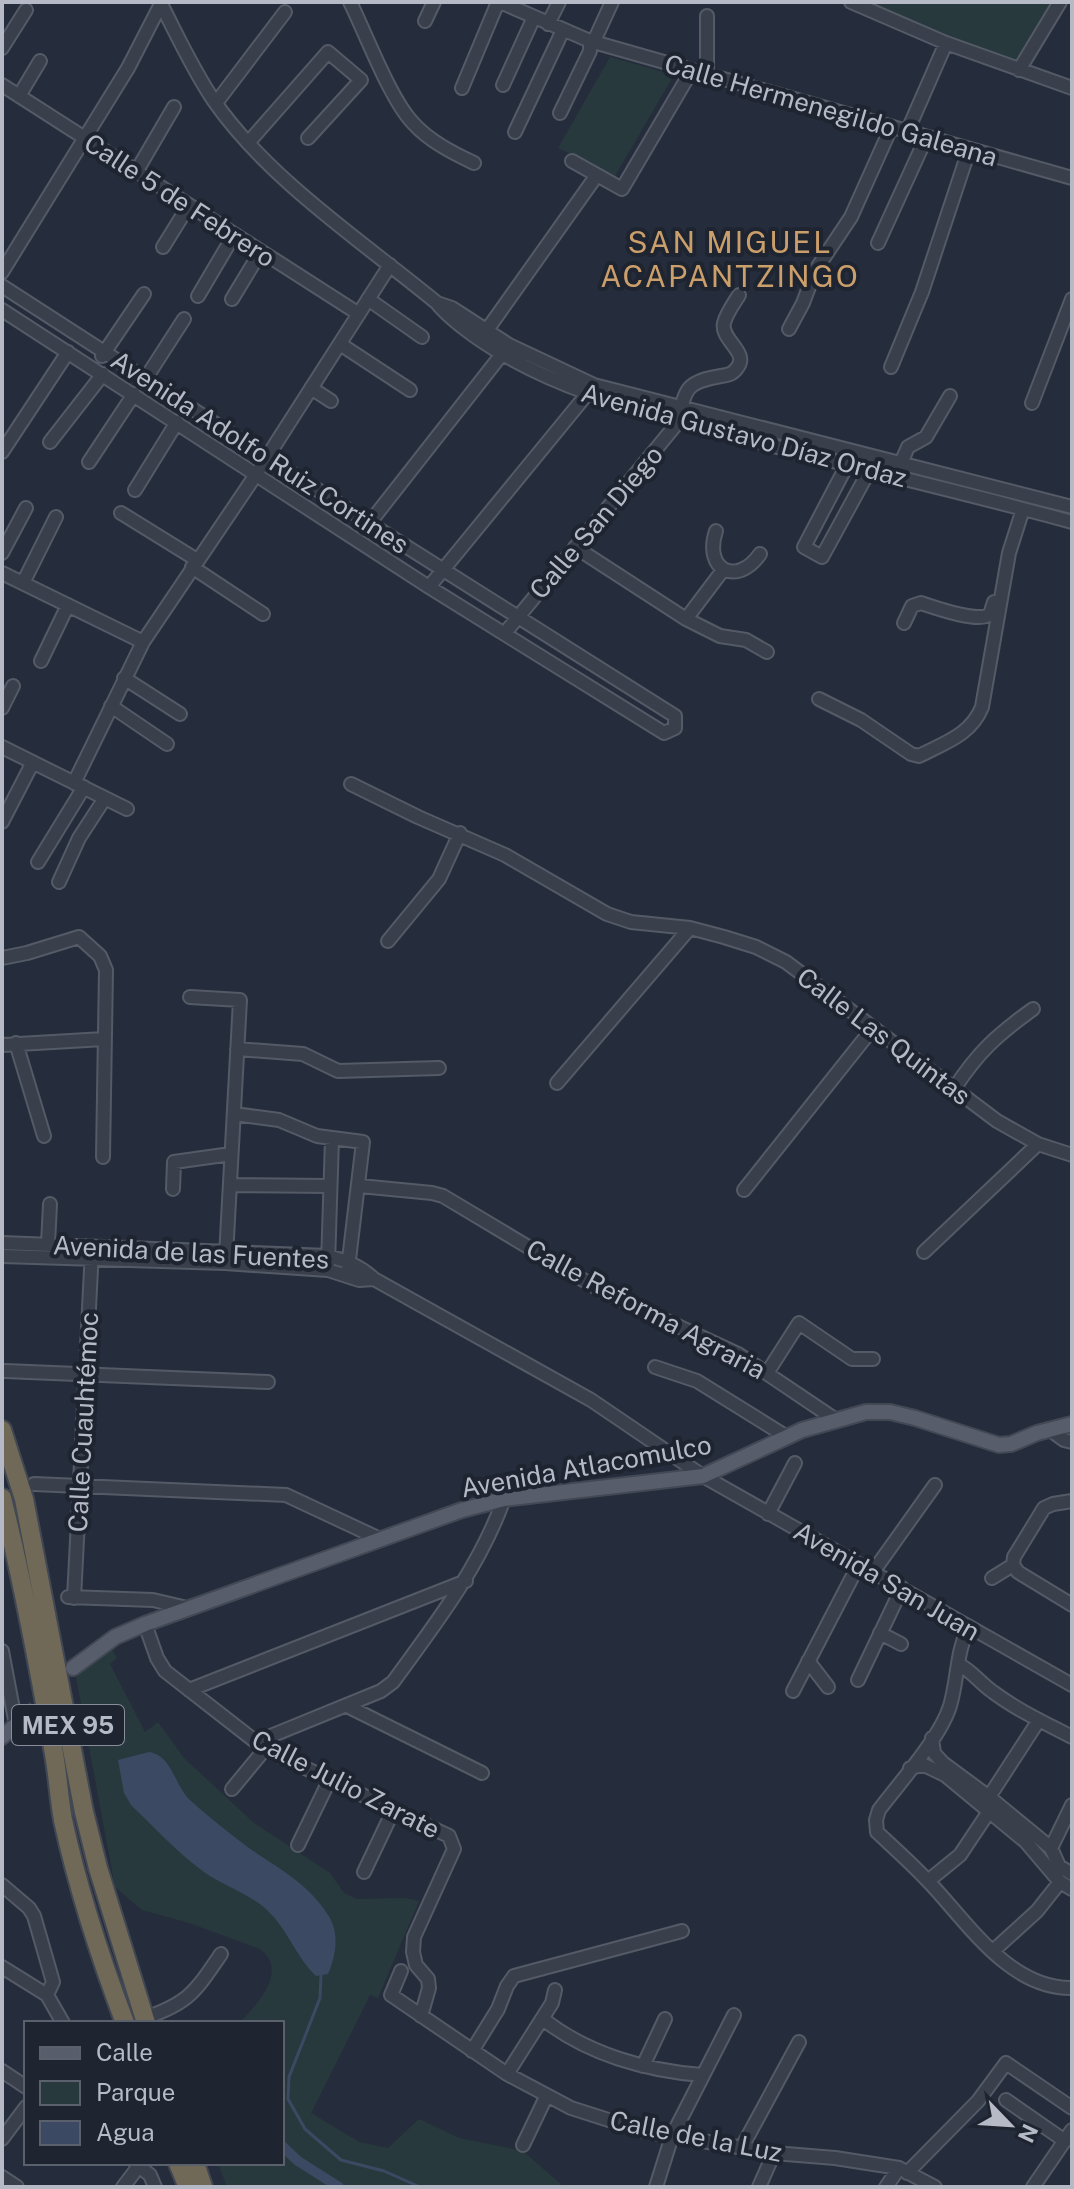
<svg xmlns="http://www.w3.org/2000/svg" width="1074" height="2189" font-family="'Public Sans',sans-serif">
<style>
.green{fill:#28393d}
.water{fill:#3c4962}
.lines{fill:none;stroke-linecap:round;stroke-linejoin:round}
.stream{stroke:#3c4962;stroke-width:3}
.canal{stroke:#3c4962;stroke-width:10}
.major-tunnel{stroke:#3b4150;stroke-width:14;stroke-dasharray:14 7;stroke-linecap:butt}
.minor-casing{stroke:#545a66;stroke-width:16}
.major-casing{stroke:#424854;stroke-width:18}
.highway-casing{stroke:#414753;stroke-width:22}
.minor{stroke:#393f4b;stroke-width:12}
.major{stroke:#575d6b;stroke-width:14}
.highway{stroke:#706957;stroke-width:18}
.labels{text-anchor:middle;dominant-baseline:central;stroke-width:8;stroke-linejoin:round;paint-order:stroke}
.shield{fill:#1e2430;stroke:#888d99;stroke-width:2}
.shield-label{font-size:24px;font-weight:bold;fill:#b5bac6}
.street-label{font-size:26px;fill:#b5bac6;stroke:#1e2430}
.quarter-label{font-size:30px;letter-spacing:2px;fill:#cb9f6b;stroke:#1e2430}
</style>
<rect width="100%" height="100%" fill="#252c3b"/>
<path class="green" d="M856 2H1054L1015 69Z
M610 57 674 75 615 176 558 148Z
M110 1646 117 1658 110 1664 145 1732 158 1722 184 1758 254 1823 330 1873 344 1893 357 1899 405 1898 419 1901 378 1998 370 1995 311 2113 359 2142 388 2148 419 2119 459 2138 523 2151 564 2187H227L218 2163H282V2023H239C255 2007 290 1971 260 1949L189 1923 142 1910 115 1887 76 1677Z"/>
<path class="water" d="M149 1752C172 1755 175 1787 191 1801 210 1818 229 1833 249 1848 278 1868 309 1884 328 1915 340 1933 336 1956 328 1974L316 1976C296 1957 288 1930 268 1911 249 1893 225 1887 204 1872 179 1854 153 1826 131 1805L124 1793 118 1760Z"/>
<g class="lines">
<path class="stream" d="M321 1975 320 1998 289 2077 288 2099 305 2129 341 2160 384 2171 420 2187"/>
<path class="canal" d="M282 2146 298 2161 339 2187"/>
<path class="major-tunnel" d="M25 1717 73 1668"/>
<g class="minor-casing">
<path id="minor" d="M350 2C366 34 390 99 413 123 429 141 453 153 474 163
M500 2 590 41 1072 178
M851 2 946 43 1072 88
M161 4C178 37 193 70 214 101 269 180 363 242 437 303 447 316 460 325 473 335 556 394 658 415 755 441 860 469 967 493 1072 522
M707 16V75
M425 21 434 2
M548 24 559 2
M590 41 595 39 612 2
M2 48 26 10
M1019 70 1060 2
M2 85 359 314
M503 85 534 17
M462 88 498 2
M19 96 40 61
M216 103 285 12
M560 113 590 51V41
M515 132 563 30
M907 132 946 43
M248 143 328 52 361 80 308 138
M572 161 622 189 692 70
M136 172 174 107
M878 243 926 138
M163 247 189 205
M2 272 128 68 162 2
M2 286 369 523 675 716V728L664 733 429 587 2 310
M198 296 234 235
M232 299 261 251
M368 299 422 337
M437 303 452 308 509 345 594 385 1072 507
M789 329 803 303 815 271 851 217 891 128
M482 337 597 175
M340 344 410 390
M102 356 144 294
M891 367 922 292 969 150
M146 378 184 319
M311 388 331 401
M1032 403 1072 299
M50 442 103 374
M2 452 68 352
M89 462 134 394
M901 463 908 447 926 437 950 396
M847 465 804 547 822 557 869 471
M135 490 177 422
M121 513 197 560
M364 530 506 349
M716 531C703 570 737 587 760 554
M575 547 686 619 720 636 746 640 767 652
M2 553 26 508
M192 567 263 614
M2 573 143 642
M23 583 56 517
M429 587 592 388
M686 619 723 570
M904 623 912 606 921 603C933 607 981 624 990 614 991 612 993 604 994 602
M505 633 679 421C685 387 687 382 721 376 728 375 733 374 737 368 750 352 720 340 724 323 726 314 734 303 739 295
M41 661 68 605
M124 678 180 714
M819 699 861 720 911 754 919 756C944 743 971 735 982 707L1009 553 1023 509
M111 706 167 744
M2 708 13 686
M2 747 127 809
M74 783 143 642 257 473 390 265
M351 784 418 817 505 855 607 914 631 922 690 928 724 937 756 947 786 962 997 1121 1038 1144 1072 1155
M2 822 33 762
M38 862 84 787
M59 882 79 838 105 798
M388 941 439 879 460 833
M2 958 27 953 79 937 100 956 106 970 103 1157
M190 997 240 1000 226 1256
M16 1043 44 1136
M2 1045 104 1039
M237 1049 303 1054 338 1071 439 1068
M557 1083 690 928
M954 1089C978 1052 997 1035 1033 1009
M234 1114 279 1120 317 1136 363 1142 348 1268
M230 1185 330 1186
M360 1186 432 1193 443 1196 600 1290 738 1354 836 1420
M173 1189 174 1162 231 1154
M744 1190 873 1028
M2 1243 328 1256C347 1261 360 1266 374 1279L591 1400 703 1476 1072 1685
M48 1244 50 1204
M924 1252 1038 1144
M2 1256 225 1263 328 1270 359 1280 374 1279
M328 1264 332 1139
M655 1367 697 1381 787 1437
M5 1371 268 1382
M767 1373 799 1323 852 1359H873
M1049 1429 1064 1440 1072 1442
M34 1484 286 1495 380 1539
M768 1514 795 1463
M1013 1565 1018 1572 1072 1605
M873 1572 935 1485
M992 1578 1013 1565 1014 1557 1044 1508 1053 1504 1072 1501
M68 1597 153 1600 187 1608
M74 1598 92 1250
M145 1624 157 1658 165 1671 265 1749 449 1836 454 1849 414 1937 413 1952 416 1965 428 1979 429 1988 421 2016
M968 1628C956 1654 958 1679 950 1706 940 1738 900 1782 879 1810L876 1820 877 1832C894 1848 911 1863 927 1880 966 1920 1008 1989 1072 1988
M880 1633 901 1644
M2 1651 16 1725
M808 1661 828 1687
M958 1664C971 1670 980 1683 993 1692 1017 1710 1045 1723 1072 1737
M858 1680 902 1588
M189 1690 466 1581
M793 1691 859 1564
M347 1706 482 1773
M932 1738 934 1753 943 1763 989 1797 1051 1848 1059 1866 1072 1874
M256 1742 381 1691 393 1682C436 1623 479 1568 504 1499
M910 1768 924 1765 945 1775 1026 1842 1060 1882 1072 1889
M232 1789 265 1749
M989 1797 1039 1720
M298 1845 329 1781
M1051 1848 1072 1805
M364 1872 393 1811
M928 1881 960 1855 988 1813
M2 1885 29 1908 34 1916 53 1982 47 1995
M993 1951 1037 1911 1060 1882
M2 1967 47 1995 63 2023
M401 1971 391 1995 507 2074 571 2108 643 2131 774 2153 835 2158 899 2168 935 2187
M145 2018C189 2003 195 1992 221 1954
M543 2019C587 2054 647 2071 702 2075
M472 2051 498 2009 507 1986 514 1976 682 1931
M643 2066 665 2019
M2 2071 26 2087
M507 2074 552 2003 555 1990
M1006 2100 1065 2141
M2 2139 26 2107
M523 2145 546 2097
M742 2147 799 2042
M135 2163 150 2175 155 2187
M907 2173 978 2101 1006 2063 1072 2108
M2 2177 17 2187
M123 2187 139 2166
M656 2187 672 2136 734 2015
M759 2187 774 2153
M886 2187 899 2168
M1033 2187 1072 2130"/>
</g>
<g class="major-casing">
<path id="major" d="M73 1668 115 1637 145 1624 462 1510 504 1499 703 1476 802 1430 866 1412H890L915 1418 999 1445 1011 1444 1037 1433 1072 1424
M2 1737 25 1717"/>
</g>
<g class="highway-casing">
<path id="highway" d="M2 1430 24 1499 84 1812 98 1868 146 2023
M2 1498C23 1582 39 1668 54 1754 58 1776 59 1798 63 1820 78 1889 100 1957 125 2023
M178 2163 188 2187
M195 2163 203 2187"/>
</g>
<use href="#minor" class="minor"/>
<use href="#major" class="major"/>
<use href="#highway" class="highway"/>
</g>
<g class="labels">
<rect class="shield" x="12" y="1705" width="112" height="40" rx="6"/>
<g class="shield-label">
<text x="68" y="1725">MEX 95</text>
</g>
<g class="street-label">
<text transform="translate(831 110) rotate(16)">Calle Hermenegildo Galeana</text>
<text transform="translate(180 200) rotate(33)">Calle 5 de Febrero</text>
<text transform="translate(744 435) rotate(15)">Avenida Gustavo Díaz Ordaz</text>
<text transform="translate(260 452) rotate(33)">Avenida Adolfo Ruiz Cortines</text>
<text transform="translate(596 522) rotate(-50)">Calle San Diego</text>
<text transform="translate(884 1036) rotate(37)">Calle Las Quintas</text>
<text transform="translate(191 1252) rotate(3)">Avenida de las Fuentes</text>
<text transform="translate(646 1309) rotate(28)">Calle Reforma Agraria</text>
<text transform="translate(83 1422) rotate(-87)">Calle Cuauhtémoc</text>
<text transform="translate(586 1466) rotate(-10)">Avenida Atlacomulco</text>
<text transform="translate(887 1581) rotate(30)">Avenida San Juan</text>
<text transform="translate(346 1784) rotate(27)">Calle Julio Zarate</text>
<text transform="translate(696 2136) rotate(11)">Calle de la Luz</text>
</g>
<g class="quarter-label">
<text x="730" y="242">SAN MIGUEL<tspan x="730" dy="34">ACAPANTZINGO</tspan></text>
</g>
</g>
<rect width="1074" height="2189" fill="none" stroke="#b5bac6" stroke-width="8"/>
<rect x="24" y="2021" width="260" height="144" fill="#1e2430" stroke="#5a606c" stroke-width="2"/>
<rect x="40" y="2047" width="40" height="12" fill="#575d6b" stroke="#5a606c" stroke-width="2"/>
<text x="96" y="2061" font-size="24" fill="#b5bac6">Calle</text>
<rect x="40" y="2081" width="40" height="24" fill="#28393d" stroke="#5a606c" stroke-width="2"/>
<text x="96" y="2101" font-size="24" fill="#b5bac6">Parque</text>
<rect x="40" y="2121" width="40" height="24" fill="#3c4962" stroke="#5a606c" stroke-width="2"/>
<text x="96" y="2141" font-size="24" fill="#b5bac6">Agua</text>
<g transform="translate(1010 2125) rotate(115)" stroke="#1e2430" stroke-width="6" paint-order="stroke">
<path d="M0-6L14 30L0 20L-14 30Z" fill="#b5bac6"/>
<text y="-12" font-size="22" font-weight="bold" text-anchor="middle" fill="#b5bac6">N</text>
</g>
</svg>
